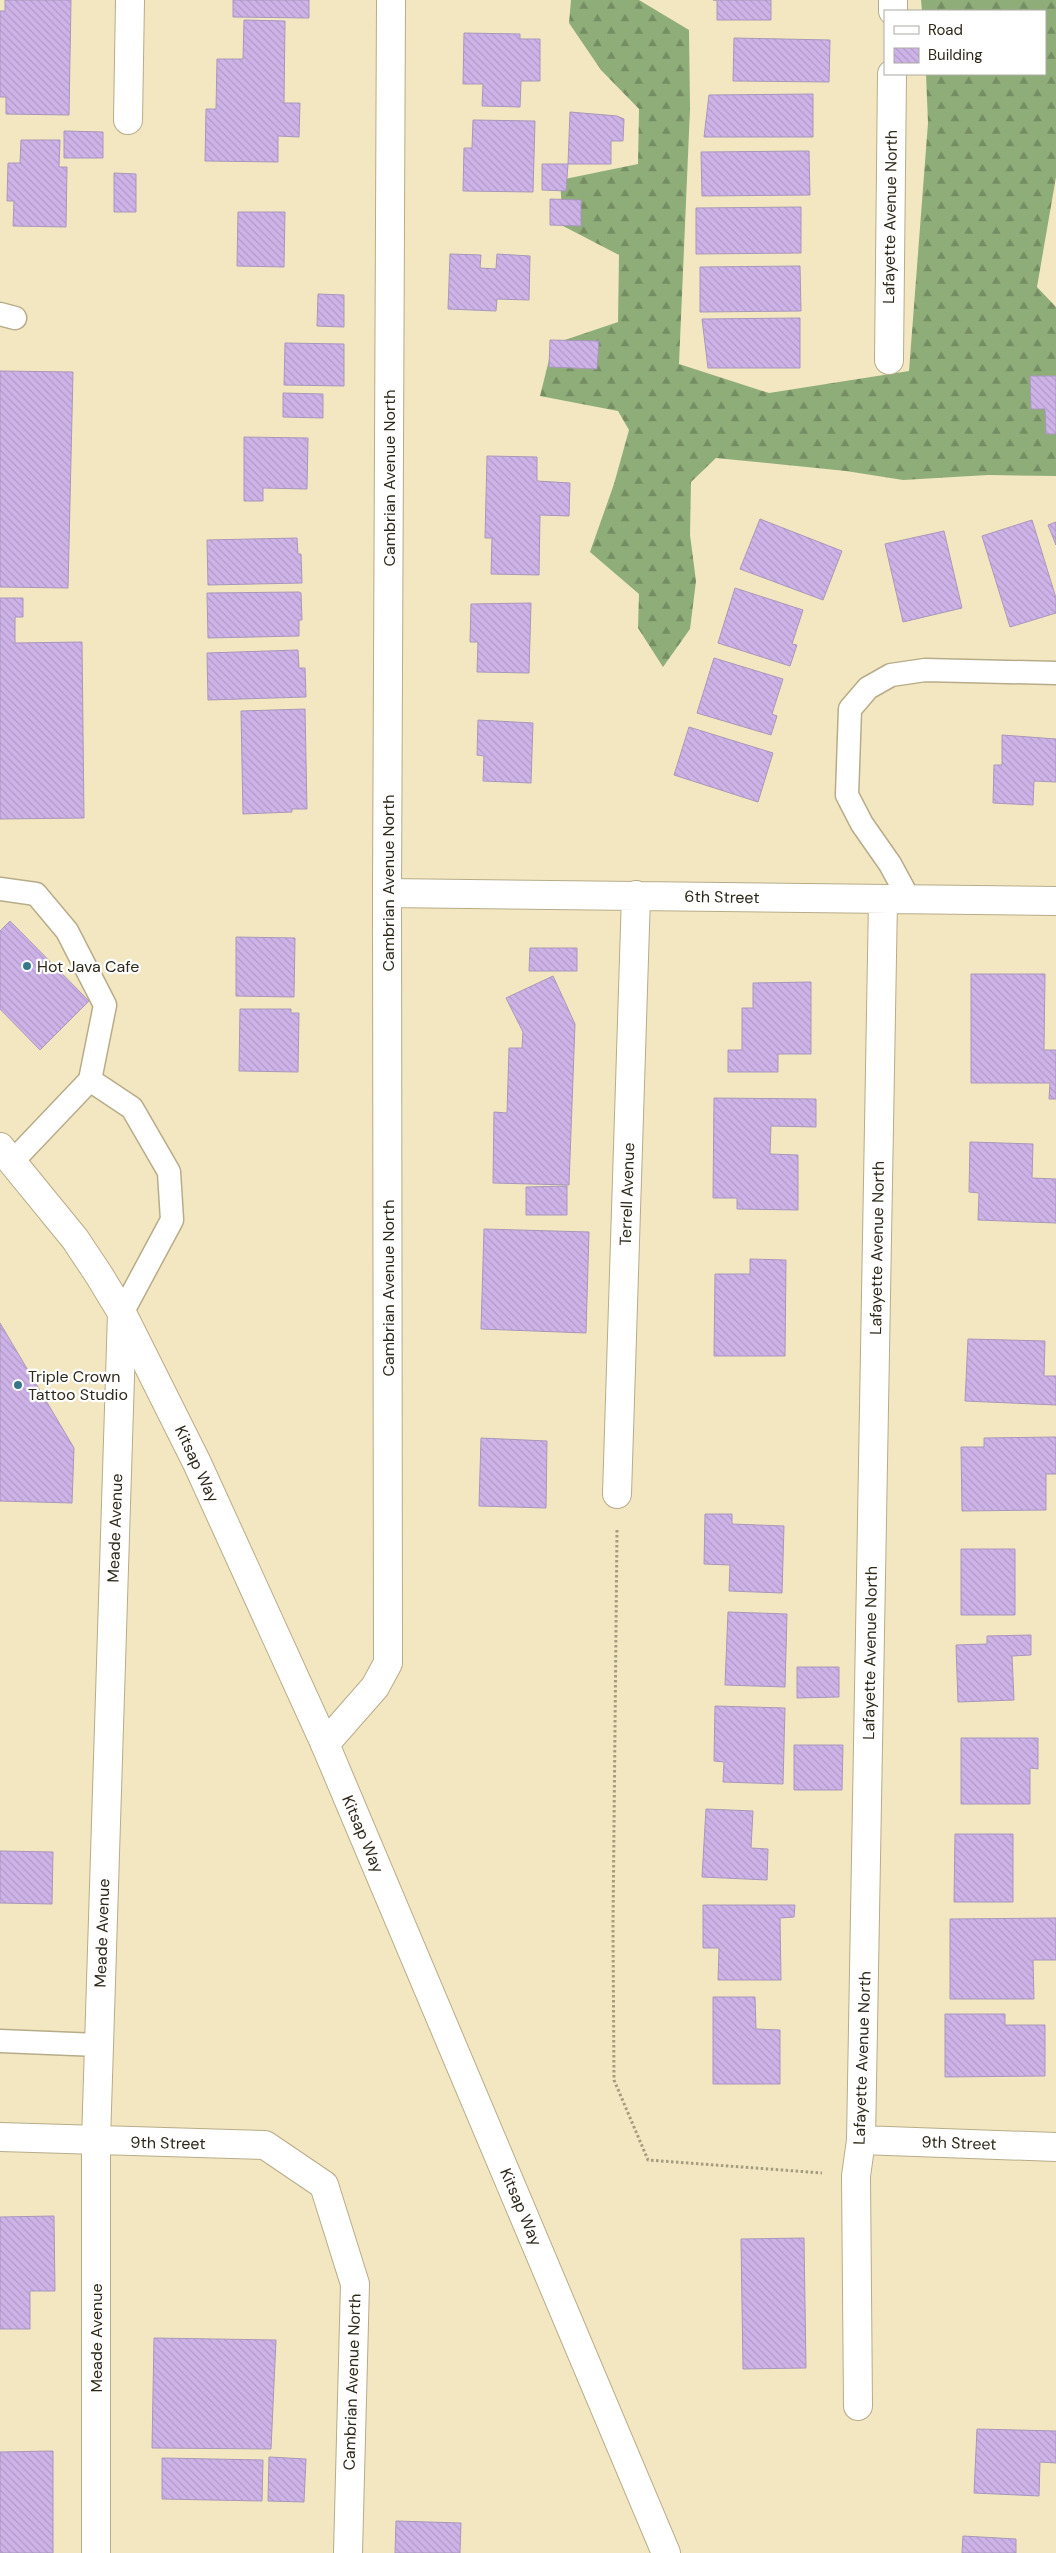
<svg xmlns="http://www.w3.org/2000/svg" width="1056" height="2553" font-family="'DM Sans',sans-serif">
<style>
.forest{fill:url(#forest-firs)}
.building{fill:url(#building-back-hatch);stroke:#a898b9}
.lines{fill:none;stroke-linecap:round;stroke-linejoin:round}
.service-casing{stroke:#b7ac89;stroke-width:25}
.minor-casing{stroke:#b7ac89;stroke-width:30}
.primary-casing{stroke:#b7ac89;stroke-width:30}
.path{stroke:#a59c80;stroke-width:3;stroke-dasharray:2.5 2.5;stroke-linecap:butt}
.service{stroke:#fff;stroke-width:22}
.minor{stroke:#fff;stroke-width:28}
.primary{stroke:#fff;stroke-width:28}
.poi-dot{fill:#38788c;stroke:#fff;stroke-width:2}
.labels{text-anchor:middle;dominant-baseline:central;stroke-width:4.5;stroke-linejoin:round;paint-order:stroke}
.street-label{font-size:16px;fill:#2d281a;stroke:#fff}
.poi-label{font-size:16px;fill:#2d281a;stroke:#fff;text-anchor:start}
</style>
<defs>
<pattern id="forest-firs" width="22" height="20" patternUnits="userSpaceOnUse" patternTransform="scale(1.25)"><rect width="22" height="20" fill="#8fad79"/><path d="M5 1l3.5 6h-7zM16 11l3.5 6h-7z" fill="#758d62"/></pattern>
<pattern id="building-back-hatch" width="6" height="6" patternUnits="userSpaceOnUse" patternTransform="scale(1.25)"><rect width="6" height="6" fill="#ceb3e9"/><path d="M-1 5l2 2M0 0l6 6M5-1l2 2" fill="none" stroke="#b19ac7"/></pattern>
</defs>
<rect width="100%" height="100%" fill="#f3e7c2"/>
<path class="forest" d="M571 0H639L689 30 690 109 679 364 769 393 909 371 928 123 926 74H1045V11H922L921 0H1056V177L1037 287 1056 307V476L988 475 903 480 846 471 716 458 691 482 690 535 696 581 690 629 663 667 638 628 639 594 590 552 614 484 629 430 618 411 540 396 553 344 618 322 619 255 563 226 560 180 638 164 639 109 601 70 569 23Z"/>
<path class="building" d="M5 0H71L69 115 6 114V97H0V11H5Z
M233 0H309V18L233 17Z
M713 0H771V20H717V0Z
M244 20 285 21 284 103H300L299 137 278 136V162L205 161 206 109H216L217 59H243Z
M464 33 520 34V39H540V81H521L520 107 482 106 483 84H463Z
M734 38 830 40 829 82 733 81Z
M813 94V137H704L709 95Z
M570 112 617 116 624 119 623 141H611V164H568Z
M473 120 535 121 533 192 463 191 464 148H472Z
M64 131 103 132V158H64Z
M21 140H60L59 167H67L66 227 13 226 14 201H7L8 163H20Z
M809 151 810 195 702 196 701 152Z
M542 164H568L566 191 542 190Z
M114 173 136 174V212H114Z
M550 199 581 200V226L550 225Z
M801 207V253L696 254V208Z
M238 212H285L284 267 237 266Z
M450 254 481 255 480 268 496 269 497 254 530 256 529 300 497 299 496 311 448 309Z
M800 266 801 311 700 312V267Z
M318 294 344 295V327L317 326Z
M800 318V368H708L702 319Z
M550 340 599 341 597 369 549 367Z
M285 343 344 344V386L284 385Z
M0 371 73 372 68 588 0 587Z
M1030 376H1056V434H1046L1045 409H1031Z
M283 393 323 394V418L283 417Z
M244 437 308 438 307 489 263 488V501H244Z
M487 456 537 457V481L570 483 569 516 540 515 539 575 491 574 492 538H485Z
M760 519 842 551 823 600 740 569Z
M1032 520 1056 598V613L1010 627 982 536Z
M1056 522V545L1048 525Z
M944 531 962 608 903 622 885 544Z
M297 538 298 554H301L302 583 208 585 207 540Z
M735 588 803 610 792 644 797 645 790 666 718 643Z
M299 592 301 593 302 620H299V636L208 638 207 593Z
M0 598H23V617H15V643L82 642 84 818 0 819Z
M531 603 529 673 477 672 478 642H470L471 604Z
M298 650 299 668H305L306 697 208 700 207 653Z
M714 658 783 679 772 714 777 716 771 735 697 713Z
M305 709 307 809H292V812L243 814 241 711Z
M478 720 533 723 531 783 483 781 484 756 477 755Z
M689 727 773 753 758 802 674 775Z
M1002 735 1056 739V782L1034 781 1033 805 993 803 994 765H1002Z
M10 921 89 1001 40 1050 0 1009V931Z
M236 937 295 938 294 997 236 996Z
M530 948H577V971H529Z
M971 974H1045L1044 1050H1056V1099H1049L1050 1083H971Z
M553 976 575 1024 569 1185 493 1183 494 1112 507 1113 509 1048H522L523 1032 506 998Z
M811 982V1054H778V1072H728V1050H742V1008H753V983Z
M240 1009H291V1013H299L298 1072 239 1071Z
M714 1098 816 1099V1127L771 1126 770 1154 798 1155V1210L737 1209V1198H713Z
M970 1142 1033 1144 1032 1178 1056 1179V1223L978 1220 979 1193 969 1192Z
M567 1186V1215H526V1187Z
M484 1229 589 1232 586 1333 481 1329Z
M750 1259 786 1260 785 1356H714L715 1274H750Z
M0 1323 74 1448 72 1503 0 1501Z
M968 1339 1045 1341 1044 1376H1056V1405L965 1401Z
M1056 1437V1474H1046V1510L962 1511 961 1447H984V1438Z
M481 1438 547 1441 546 1508 479 1506Z
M705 1514H732V1524L784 1526 782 1593 729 1591 730 1565 704 1564Z
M961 1549H1015V1615H961Z
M728 1612 787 1614 785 1687 725 1685Z
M1031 1635V1655L1012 1656 1014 1700 958 1702 956 1645 987 1644V1636Z
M797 1667H839V1697L797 1698Z
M715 1706 785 1708 783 1784 723 1782 724 1762 714 1761Z
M961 1738H1038V1769L1030 1768V1804H961Z
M794 1745H843L842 1790H794Z
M706 1809 753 1811 751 1848 768 1849 767 1880 702 1877Z
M955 1834H1013V1902H954Z
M0 1851 53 1852 52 1904 0 1903Z
M703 1905H795L794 1917 780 1918 781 1980H718L719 1948H703Z
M1056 1918V1960H1033L1034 1999H950V1919Z
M713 1997H755L756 2029 780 2030V2084H713Z
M945 2014H1005V2025H1045V2076L945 2077Z
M54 2216 55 2291H30V2329H0V2217Z
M804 2238 806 2368 743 2369 741 2239Z
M154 2338 276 2340 271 2449 152 2448Z
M977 2429 1056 2431V2463L1040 2462 1039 2496 974 2493Z
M53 2451V2553H0V2452Z
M269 2457 306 2459 304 2502 268 2501Z
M162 2458 263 2460 262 2501 162 2499Z
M396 2521 461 2523 460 2553H395Z
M963 2536 1016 2539V2553H962Z"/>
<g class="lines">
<g class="service-casing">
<path id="service" d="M0 314 15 318
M0 889 36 894 67 931 105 1005 90 1080 12 1162
M909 899 890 864 862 824 847 795 850 709 868 688 891 675 925 670 1056 673
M90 1080 132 1108 169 1172 172 1220 122 1313
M0 2041 98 2045"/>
</g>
<g class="minor-casing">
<path id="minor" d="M893 11V0
M128 120 130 0
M889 360 892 74
M387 893 1056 901
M617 1494 636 895
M325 1744 375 1687 388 1663 387 893 391 0
M0 2137 265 2145 324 2185 355 2284 348 2553
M861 2140 1056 2147
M858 2406 856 2176 861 2140 883 900
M96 2553V2141L122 1313"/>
</g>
<g class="primary-casing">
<path id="primary" d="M0 1147 75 1239 99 1275 122 1313 197 1463 325 1744 666 2553"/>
</g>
<path class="path" d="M617 1530 613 1926 614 2080 648 2160 822 2173"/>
<use href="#service" class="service"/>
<use href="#minor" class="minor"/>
<use href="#primary" class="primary"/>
</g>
<g class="poi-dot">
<circle cx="27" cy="966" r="5"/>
<circle cx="18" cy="1385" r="5"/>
</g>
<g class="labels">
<g class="street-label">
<text transform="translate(890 217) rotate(-89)">Lafayette Avenue North</text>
<text transform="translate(389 478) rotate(-90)">Cambrian Avenue North</text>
<text transform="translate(388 883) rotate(-90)">Cambrian Avenue North</text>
<text transform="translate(722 897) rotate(1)">6th Street</text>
<text transform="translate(627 1194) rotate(-88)">Terrell Avenue</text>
<text transform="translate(877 1248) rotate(-89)">Lafayette Avenue North</text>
<text transform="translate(388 1288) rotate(-90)">Cambrian Avenue North</text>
<text transform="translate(197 1464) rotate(65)">Kitsap Way</text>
<text transform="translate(115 1528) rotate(-88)">Meade Avenue</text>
<text transform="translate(870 1653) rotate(-89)">Lafayette Avenue North</text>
<text transform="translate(363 1834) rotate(67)">Kitsap Way</text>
<text transform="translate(102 1933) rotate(-88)">Meade Avenue</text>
<text transform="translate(862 2058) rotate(-88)">Lafayette Avenue North</text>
<text transform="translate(168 2143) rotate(1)">9th Street</text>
<text transform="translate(959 2143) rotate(2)">9th Street</text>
<text transform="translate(521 2207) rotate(67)">Kitsap Way</text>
<text transform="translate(96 2338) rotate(-90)">Meade Avenue</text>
<text transform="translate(352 2382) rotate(-88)">Cambrian Avenue North</text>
</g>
<g class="poi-label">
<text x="37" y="966">Hot Java Cafe</text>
<text x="28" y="1376">Triple Crown<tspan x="28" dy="18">Tattoo Studio</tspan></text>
</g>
</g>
<rect x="884" y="10" width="162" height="65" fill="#ffffff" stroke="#aba9a3"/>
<rect x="894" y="26" width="25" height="8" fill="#ffffff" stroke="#aba9a3"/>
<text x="928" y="35" font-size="15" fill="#2d281a">Road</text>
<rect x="894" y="48" width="25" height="15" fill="url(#building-back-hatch)" stroke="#aba9a3"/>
<text x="928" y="60" font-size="15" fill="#2d281a">Building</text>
</svg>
